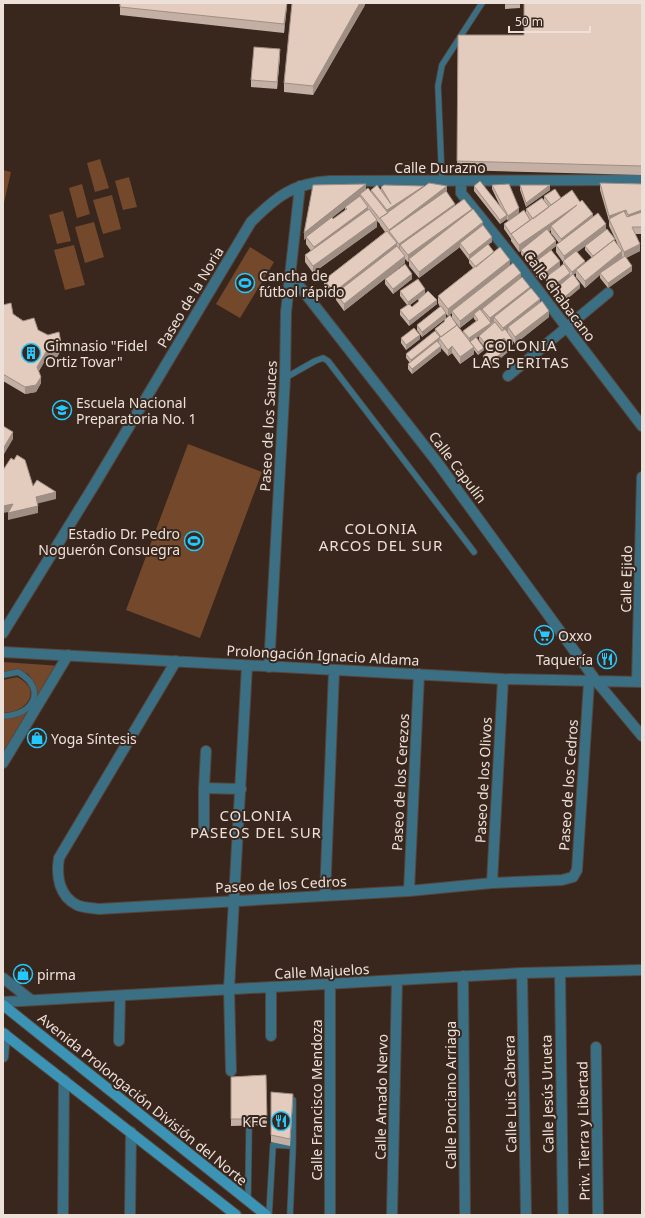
<svg xmlns="http://www.w3.org/2000/svg" width="645" height="1218" font-family="'Noto Sans',sans-serif">
<style>
.green{fill:#74482b}
.lines{fill:none;stroke-linecap:round;stroke-linejoin:round}
.lane-casing{stroke:#56453b;stroke-width:7}
.street-casing{stroke:#56453b;stroke-width:12}
.secondary-casing{stroke:#56453b;stroke-width:12}
.lane{stroke:#3b6f84;stroke-width:5.5}
.street{stroke:#3b6f84;stroke-width:10}
.secondary{stroke:#3b94b5;stroke-width:10}
.wall{fill:#c3afa3;fill-rule:evenodd}
.shaded-wall{fill:#9f8e84}
.building{fill:#e3cbbd;stroke:#9f8e84}
.labels{text-anchor:middle;dominant-baseline:central;stroke-width:4;stroke-linejoin:round;paint-order:stroke}
.street-label{font-size:14px;fill:#ece0d9;stroke:#39271d}
.poi-label{font-size:14px;fill:#ece0d9;stroke:#39271d;text-anchor:start}
.neighbourhood-label{font-size:15px;letter-spacing:1px;fill:#ece0d9;stroke:#39271d}
</style>
<rect width="100%" height="100%" fill="#39271d"/>
<path class="green" d="M100 159 109 188 95 192 87 163Z
M3 170 11 172 3 207Z
M129 177 137 207 123 210 115 181Z
M82 184 90 214 77 218 69 188Z
M112 195 121 229 103 234 93 200Z
M63 211 71 241 57 244 49 215Z
M94 222 104 257 85 263 75 227Z
M74 245 85 285 65 290 54 250Z
M250 247 274 262 240 318 216 304Z
M188 444 262 472 200 638 126 610Z
M3 662 61 666 3 760V719L27 711 36 692 34 682 28 674 18 670 3 674Z
M17 677C44 690 26 713 3 713V680Z"/>
<g class="lines">
<g class="lane-casing">
<path id="lane" d="M442 181 438 86 442 65 482 3
M285 378 315 361 323 358 328 361 474 552
M3 675 18 672C48 689 33 716 3 716
M293 1100V1146
M248 1200 249 1126
M269 1215 273 1145 293 1146 290 1215"/>
</g>
<g class="street-casing">
<path id="street" d="M461 181V193L519 265 642 426
M290 274 437 462 597 682 642 736
M508 376 608 293
M3 633 93 487 251 222C276 197 293 183 330 181L642 180
M3 652 503 679 642 682
M176 661 59 858C56 876 59 896 77 905 83 908 93 908 99 909L409 891 492 883 562 880 573 877 577 870 589 682
M269 667 285 378 286 312 300 186
M637 682 642 477
M3 763 68 655
M204 788 206 751
M204 829V788L241 789
M492 883 503 679
M409 891 419 674
M325 896 334 671
M560 972 563 1215
M522 973 526 1215
M463 976 465 1215
M3 978 31 1000
M3 1002 522 973 642 970
M271 1036V988
M119 1041 120 996
M596 1047 598 1215
M3 1057 5 1034
M231 1071 229 989 247 666
M63 1215 64 1080
M130 1215 131 1132
M330 1215V985
M392 1215 397 980"/>
</g>
<g class="secondary-casing">
<path id="secondary" d="M3 1005 266 1215
M3 1033 236 1215"/>
</g>
<use href="#lane" class="lane"/>
<use href="#street" class="street"/>
<use href="#secondary" class="secondary"/>
</g>
<path class="wall" d="M287 3 284 33 120 15V7Z
M505 3H520V8L505 9Z
M642 3V175L457 170 458 35H524Z
M365 5 313 95 284 92V83Z
M280 56 277 89 251 87V80Z
M600 183 642 184V234H635L640 251 626 258 632 271 608 288 600 278V275L585 288 576 277V273L573 275 580 288 560 305 552 296V292L559 286 553 291 546 281V277L540 281 531 270V265L530 266 521 254V251L519 252 511 241V239L504 229V224L526 214V209L544 200V196L561 198 580 202 593 217 606 230 618 245 609 226V221L600 190ZM551 230V233L559 243 556 245 549 232ZM556 246V252L563 262V264L552 272 560 266 551 250ZM585 246V250L592 258 585 264 577 252Z
M492 185 519 213 508 221 507 219 500 224 474 191V186L501 208 492 189Z
M520 185 550 190 526 207 520 190Z
M381 187 447 192 455 206 472 210 483 226 492 242 488 244 494 252 510 265 540 302 549 317 515 344 513 341V344L509 347V351L489 368 483 360V356L488 352 479 340V336L481 335 476 338 484 350 478 355 474 350V354L460 364 452 353 448 356 441 348V351L412 374 408 369V364L410 363 406 358V354L435 331V329L444 322V320L422 337 417 330V325L440 307 438 303V296L473 268 469 263V259V260L460 248V247L419 278 409 266V261L408 262 405 259V263L344 311 336 300V298L334 299 324 287V280L385 232 380 225V224L377 221V227L313 273 305 262V255L311 251 306 244V238L304 240 366 189 371 193V190L381 189ZM345 207V210L333 219 332 217ZM452 313V318L460 328 474 317V319L476 321 463 331V333L446 318V314L448 316Z
M385 279H412L393 294 385 284Z
M400 291 425 293 437 304 409 326 400 315V310L407 305 400 296ZM418 299V302L412 307 410 305Z
M3 305 13 314 38 330 61 350 57 357 46 359 39 371 41 383 36 392 25 394 3 381Z
M401 338 420 339 406 350 401 343Z
M266 1075 267 1125 231 1126V1077Z
M271 1092 293 1100 290 1146 271 1142Z"/>
<path class="shaded-wall" d="M287 3V7L284 33V24Z
M360 3H365V5L313 95V86Z
M280 49V56L277 89V82Z
M366 184V191L360 194V196L304 240V233Z
M550 185V190L526 207V203Z
M424 186 387 213V210Z
M447 186V193L389 231V237V230Z
M455 204V211L400 245V250L399 251V244Z
M577 205 551 226V230L521 251V250V251L519 252V245Z
M368 207V214L314 254V247Z
M519 208V213L508 221V216Z
M472 209V216L409 259V261L408 262V255Z
M626 210V216L609 220V216Z
M642 210V217L628 222V215Z
M593 214V220L561 246V239Z
M507 215V219L500 224V220Z
M377 220V227L313 273V266Z
M483 222V229L460 243V247L419 278V272Z
M606 224V231L564 262V256Z
M492 237V242L469 260V255Z
M556 241V246V245V246L530 266V262Z
M397 243V250L336 293V298L334 299V292Z
M640 244V251L624 259V252Z
M622 251V258L601 274 600 273V275L585 288V281Z
M405 256V263L344 311V304Z
M510 260V267L452 311V313L448 316V309Z
M560 261V266L540 281V277Z
M585 261V266L576 270V273L572 276V272Z
M632 266V271L608 288V283Z
M521 273V280L482 309V310L475 316 474 314V317L460 328V321Z
M570 273V278L553 291V286Z
M412 274V279L393 294V289Z
M580 284V288L560 305V301Z
M530 287V293L494 317V322L491 324V328L469 343V338L490 324V318Z
M425 289V294L408 306V302Z
M540 299V306L508 327V331L503 335V328Z
M437 300V304L409 326V321Z
M549 311V317L515 344V337Z
M446 313V318L422 337V332Z
M420 335V339L406 350V345Z
M440 337 439 342 411 364V360Z
M504 338V342L490 353V349Z
M513 340V344L509 347V351L489 368V363L508 348V343Z
M61 343V350L57 357 46 359 37 373V367L46 352Z
M441 346V351L412 374V369Z
M452 346V353L448 356V350Z
M474 347V354L460 364V357Z
M484 348V350L478 355V352Z
M41 377V383L36 392 25 394V387Z
M13 432V439L3 456V449Z
M56 492V499L36 504V497Z
M13 504V511L3 513V506Z
M38 506V513L8 520V513Z
M293 1094V1100L290 1146V1139Z"/>
<path class="building" d="M120 3H287L284 24 120 7Z
M292 3H360L313 86 284 83Z
M505 3H520V4H505Z
M524 3H642V166L457 161 458 35H524Z
M254 47 280 49 277 82 251 80Z
M480 181 507 215 500 220 474 186Z
M429 183 447 186 389 230 380 218Z
M600 183 642 184V210L628 215 626 210 609 216Z
M366 184 304 233 313 185Z
M509 184 519 208 508 216 492 185Z
M377 185 391 204 381 187 384 185 424 186 387 210 371 190Z
M520 185H550L526 203Z
M368 188 388 213 380 218V219L360 194Z
M555 189 561 198 551 205 544 196Z
M572 190 580 202 582 200 593 214 561 239 551 226 577 205 519 245 511 234Z
M446 191 455 204 399 244 389 231Z
M360 196 368 207 314 247 306 237 332 217 333 219 347 209 345 207Z
M542 198 549 207 533 219 526 209Z
M464 199 472 209 408 255 400 245Z
M369 209 377 220 313 266 305 255Z
M473 209 483 222 419 272 409 259Z
M524 210 530 220 511 234 504 224Z
M624 211 627 217 642 212V227H632L640 244 624 252 609 219Z
M598 213 606 224 564 256 556 245Z
M483 225 492 237 469 255 460 243Z
M547 229 556 241 530 262 521 250Z
M607 229 615 239 593 256 585 246Z
M387 231 397 243 334 292 324 280Z
M614 240 622 251 585 281 576 270Z
M488 244 494 252 476 267 469 259Z
M397 246 405 256 344 304 336 293Z
M500 247 510 260 448 309 438 296Z
M551 250 560 261 540 277 531 265Z
M576 251 585 261 572 272 563 261Z
M625 256 632 266 608 283 600 273Z
M513 263 521 273 460 321 452 311Z
M405 264 412 274 393 289 385 279Z
M564 264 570 273 553 286 546 277Z
M573 274 580 284 560 301 552 292Z
M522 277 530 287 490 318 482 309Z
M418 279 425 289 408 302 400 291Z
M531 288 540 299 503 328 494 317Z
M428 291 437 300 409 321 400 310 409 304 412 307 419 301 418 300Z
M542 301 549 311 515 337 508 327Z
M11 303 13 314 23 321 34 318 38 330 48 335 59 332 61 343 57 350 46 352 37 367 41 377 36 385 25 387 3 374V305Z
M441 306 446 313 422 332 417 325Z
M480 309 491 323 469 338 463 331 478 320 474 314Z
M450 315 457 325 441 337 435 329 445 321 444 320Z
M495 322 502 331 505 329 513 340 508 343 504 338 490 349 479 336Z
M457 325 474 347 460 357 452 346 448 350 439 338Z
M414 328 420 335 406 345 401 338Z
M435 331 440 337 411 360 406 354Z
M476 337 484 348 478 352 470 342Z
M504 339 509 347 489 363 483 356Z
M437 341 441 346 412 369 408 364Z
M3 426 13 432 3 449Z
M17 455 25 460 33 486 37 480 56 492 36 497 38 506 8 513 13 504 3 506V470L11 458 14 460Z
M266 1075 267 1119H231V1077Z
M271 1092 293 1094 290 1139 271 1135Z"/>
<defs>
<g id="stadium-ring" transform="scale(1)"><circle r="9.5" fill="#39271d" stroke="#23c9fe" stroke-width="1.5"/><path d="M0-5a6.5 5 0 1 0 0 10a6.5 5 0 1 0 0-10ZM-3.5-1.8h7v3.6h-7Z" fill="#23c9fe"/></g>
<g id="building-ring" transform="scale(1)"><circle r="9.5" fill="#39271d" stroke="#23c9fe" stroke-width="1.5"/><path d="M-4-6H4V6H1V3H-1V6H-4ZM-2.5-4.3h1.7v1.8h-1.7ZM.8-4.3h1.7v1.8H.8ZM-2.5-1h1.7V.8h-1.7ZM.8-1h1.7V.8H.8Z" fill="#23c9fe"/></g>
<g id="school-ring" transform="scale(1)"><circle r="9.5" fill="#39271d" stroke="#23c9fe" stroke-width="1.5"/><path d="M0-5L7-2L0 1L-7-2ZM-4 1L0 2.5L4 1V4Q0 6-4 4Z" fill="#23c9fe"/></g>
<g id="supermarket-ring" transform="scale(1)"><circle r="9.5" fill="#39271d" stroke="#23c9fe" stroke-width="1.5"/><path d="M-6-5.5h2.5l.6 2H6L4.5 2H-2.5L-4.4-4H-6ZM-1.5 3.2a1.3 1.3 0 1 0 .1 0ZM3 3.2a1.3 1.3 0 1 0 .1 0Z" fill="#23c9fe"/></g>
<g id="restaurant-ring" transform="scale(1)"><circle r="9.5" fill="#39271d" stroke="#23c9fe" stroke-width="1.5"/><path d="M-5-6h1v4h1v-4h1v4h1v-4h1v5L-1.5 .5V6h-2V.5L-5-1ZM5-6V6H3V1.5H1.5Q1.5-4 5-6Z" fill="#23c9fe"/></g>
<g id="shop-ring" transform="scale(1)"><circle r="9.5" fill="#39271d" stroke="#23c9fe" stroke-width="1.5"/><path d="M-5-2.5h2.3a2.7 3.5 0 0 1 5.4 0H5L5.5 6h-11ZM-1.5-2.5h3a1.5 2.3 0 0 0-3 0Z" fill="#23c9fe"/></g>
</defs>
<g fill-rule="evenodd">
<use href="#stadium-ring" x="245" y="283"/>
<use href="#building-ring" x="31" y="353"/>
<use href="#school-ring" x="62" y="410"/>
<use href="#stadium-ring" x="194" y="541"/>
<use href="#supermarket-ring" x="544" y="635"/>
<use href="#restaurant-ring" x="607" y="659"/>
<use href="#shop-ring" x="37" y="738"/>
<use href="#shop-ring" x="23" y="974"/>
<use href="#restaurant-ring" x="281" y="1121"/>
</g>
<g class="labels">
<g class="street-label">
<text x="440" y="167">Calle Durazno</text>
<text transform="translate(560 296) rotate(53)">Calle Chabacano</text>
<text transform="translate(190 297) rotate(-59)">Paseo de la Noria</text>
<text transform="translate(268 426) rotate(-87)">Paseo de los Sauces</text>
<text transform="translate(458 467) rotate(53)">Calle Capulín</text>
<text transform="translate(626 579) rotate(-89)">Calle Ejido</text>
<text transform="translate(323 655) rotate(3)">Prolongación Ignacio Aldama</text>
<text transform="translate(483 780) rotate(-87)">Paseo de los Olivos</text>
<text transform="translate(400 782) rotate(-87)">Paseo de los Cerezos</text>
<text transform="translate(568 785) rotate(-86)">Paseo de los Cedros</text>
<text transform="translate(281 884) rotate(-3)">Paseo de los Cedros</text>
<text transform="translate(322 971) rotate(-3)">Calle Majuelos</text>
<text transform="translate(510 1094) rotate(-91)">Calle Luis Cabrera</text>
<text transform="translate(547 1094) rotate(-91)">Calle Jesús Urueta</text>
<text transform="translate(450 1095) rotate(-90)">Calle Ponciano Arriaga</text>
<text transform="translate(381 1097) rotate(-89)">Calle Amado Nervo</text>
<text transform="translate(143 1099) rotate(39)">Avenida Prolongación División del Norte</text>
<text transform="translate(316 1100) rotate(-90)">Calle Francisco Mendoza</text>
<text transform="translate(583 1131) rotate(-91)">Priv. Tierra y Libertad</text>
</g>
<g class="poi-label">
<text x="259" y="275">Cancha de<tspan x="259" dy="16">fútbol rápido</tspan></text>
<text x="45" y="345">Gimnasio "Fidel<tspan x="45" dy="16">Ortiz Tovar"</tspan></text>
<text x="76" y="402">Escuela Nacional<tspan x="76" dy="16">Preparatoria No. 1</tspan></text>
<text x="180" y="533" text-anchor="end">Estadio Dr. Pedro<tspan x="180" dy="16">Noguerón Consuegra</tspan></text>
<text x="558" y="635">Oxxo</text>
<text x="593" y="659" text-anchor="end">Taquería</text>
<text x="51" y="738">Yoga Síntesis</text>
<text x="37" y="974">pirma</text>
<text x="267" y="1121" text-anchor="end">KFC</text>
</g>
<g class="neighbourhood-label">
<text x="521" y="345">COLONIA<tspan x="521" dy="17">LAS PERITAS</tspan></text>
<text x="381" y="528">COLONIA<tspan x="381" dy="17">ARCOS DEL SUR</tspan></text>
<text x="256" y="815">COLONIA<tspan x="256" dy="17">PASEOS DEL SUR</tspan></text>
</g>
</g>
<rect width="645" height="1218" fill="none" stroke="#ece0d9" stroke-width="8"/>
<path d="M509 26v6h81v-6" fill="none" stroke="#ece0d9" stroke-width="2"/>
<text x="515" y="26" font-size="12" fill="#ece0d9" stroke="#39271d" stroke-width="3" paint-order="stroke">50 m</text>
</svg>
